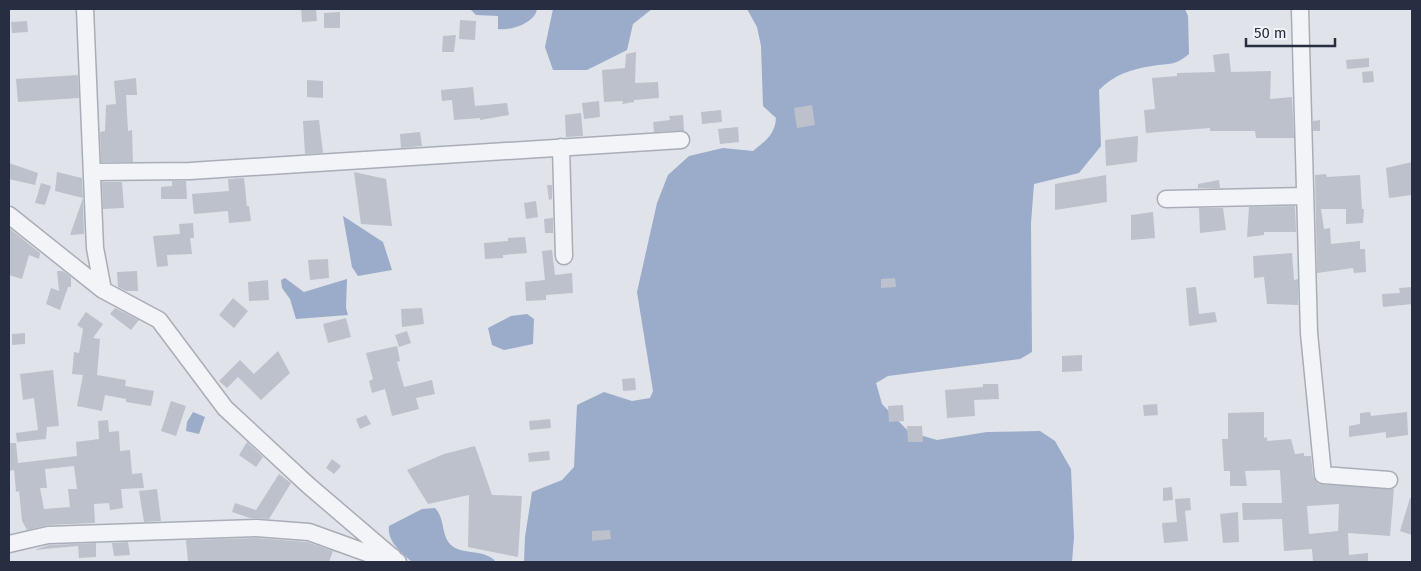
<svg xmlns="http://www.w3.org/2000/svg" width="1421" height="571" font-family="'Fira Sans',sans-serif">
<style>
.water{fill:#9aacca}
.building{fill:#bdc1cc;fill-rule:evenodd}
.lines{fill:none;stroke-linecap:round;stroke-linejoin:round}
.minor-casing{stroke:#a9adb7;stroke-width:19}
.minor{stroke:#f3f4f7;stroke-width:16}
</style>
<rect width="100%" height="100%" fill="#e0e3e9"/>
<path class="water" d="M470 9H537C535 23 511 31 498 29V16L476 15Z
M553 9H652L633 24 627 50 587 70H553L545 47Z
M747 9H1185L1188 16 1189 54C1175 66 1170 63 1152 66 1131 69 1114 75 1099 90L1101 146 1079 173 1034 184 1031 223 1032 352 1020 359 888 376 876 383 882 404 909 432 937 440 987 432 1040 431 1055 441 1071 469 1074 537 1072 562H524L525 537 532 492 562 480 574 467 577 405 604 392 632 401 650 398 653 391 637 292 657 203 668 175 689 156 723 148 753 151C765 141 775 135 776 118L763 106 761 46 757 27Z
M343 216 383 242 392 270 358 276 352 267Z
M285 278 304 292 347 279 346 308 348 315 296 319 290 299 282 288 281 280Z
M527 314 534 319 533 344 504 350 492 345 488 328 511 316Z
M193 412 205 417 199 434 186 431 187 422Z
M435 508C445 518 441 534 450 544 461 556 485 548 496 562H412C401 552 387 542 389 526L422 509Z"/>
<path class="building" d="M301 9H316L317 21 302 22Z
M340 12V28H324V13Z
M460 20 476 21 475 40 459 39Z
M27 21 28 32 12 33 11 22Z
M456 35 454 52H442L443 36Z
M636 52 635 83 658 82 659 98 634 100V102L622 104 623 101 604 102 602 70 625 68 626 54Z
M1229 53 1231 72 1271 71 1270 99 1292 97 1294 138H1256L1255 131H1210V128L1146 133 1144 110 1155 109 1152 78 1177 76V73L1215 72 1213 55Z
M1369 58V67L1347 69 1346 60Z
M1373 71 1374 82 1363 83 1362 72Z
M78 75 79 98 18 102 16 79Z
M136 78 137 95H126L128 131 132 130 133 162H101L100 132 105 131 106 105 116 104 114 81Z
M307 80 323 81V98L307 97Z
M473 87 475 106 507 103 509 115 480 120V118L454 120 452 100 442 101 441 90Z
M599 101 600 117 584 119 582 103Z
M812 105 815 125 797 128 794 108Z
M721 110 722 122 702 124 701 112Z
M581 113 583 136 566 137 565 115Z
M683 115 684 131 654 132 653 122 670 120 669 116Z
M319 120 323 153 305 154 303 121Z
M1320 120V131H1313V121Z
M738 127 739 142 720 144 718 129Z
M420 132 422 146 401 148 400 134Z
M1138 136 1137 162 1106 166 1105 140Z
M1412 162V195L1389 198 1386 168Z
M9 163 38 173 35 185 9 179Z
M57 172 82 178 83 198 55 191Z
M354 172 386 179 392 226 361 224Z
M1326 174 1327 177 1360 175 1362 209H1364L1363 223 1346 224V209H1321L1324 229 1330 228 1331 244 1360 241V249H1365L1366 272 1354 273 1353 268 1317 273 1315 175Z
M1106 175 1107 202 1055 210V184Z
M244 178 247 206H249L251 221 229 223 228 211 194 214 192 194 229 191 228 179Z
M1219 180 1220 188H1198V184Z
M172 181H186L187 199H161V187L172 186Z
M102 182H122L124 208 103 209Z
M41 183 51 186 45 205 35 203Z
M547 185H552V199L549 200Z
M83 198 84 234 70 235Z
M536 201 538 217 526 219 524 203Z
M1295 206 1296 232H1264V235L1247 237 1249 207Z
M1199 208H1223L1226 230 1200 233Z
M1153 212 1155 238 1131 240V215Z
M553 218V233H545L544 219Z
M193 223 194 238H190L192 254 167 255 168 266 157 267 153 236 180 234 179 224Z
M9 228 40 253 39 259 29 255 22 279 9 275Z
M525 237 527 253 503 255V258L485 259 484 243 508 241V238Z
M552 250 555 275 572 273 573 293 546 295V300L526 301 525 282 545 280 542 251Z
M1292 253 1294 280 1298 279V305L1267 304 1264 277 1254 278 1253 256Z
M328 259 329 278 310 280 308 260Z
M57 271H63L71 277V287H68L60 310 46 304 51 288 59 291Z
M137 271 138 291H126L118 287 117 272Z
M895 278 896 287 881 288V279Z
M268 280 269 300 249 301 248 282Z
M1196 287 1199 314 1215 312 1217 322 1189 326 1186 288Z
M1412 287V304L1383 307 1382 294 1400 293 1399 288Z
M233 298 248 311 234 328 219 315Z
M115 308 139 320 131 330 110 314Z
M422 308 424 324 402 327 401 309Z
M86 312 103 324 93 338 100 339 97 375 126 380 125 386 154 391 151 406 126 402V399L105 395 102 411 77 406 83 375 72 374 74 352 79 353 83 329 77 325Z
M346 318 351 337 328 343 323 324Z
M407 331 411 343 399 347 395 335Z
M25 333V344L12 345V334Z
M397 346 400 361 397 362 404 387 432 380 435 394 416 398 419 409 392 416 385 389 372 393 369 381 373 379 366 353Z
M278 351 290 373 261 400 238 377 227 388 219 381 240 360 254 374Z
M1082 355V371L1062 372V356Z
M53 370 59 426 47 427 46 439 17 442 16 433 38 430 34 398 23 400 20 374Z
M635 378 636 390 623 391 622 379Z
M983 384H998L999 399 974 400 975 416 947 418 945 390 983 387Z
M171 401 186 406 176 436 161 431Z
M1157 404 1158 415 1144 416 1143 405Z
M903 405 904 421 889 422 888 406Z
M1264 412V438L1267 437V441L1291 439 1295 454 1304 453V456H1311L1313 476 1318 484 1394 489 1390 536 1348 533 1349 555 1368 553V562H1313L1312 549 1284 551 1282 519 1243 520 1242 503H1282L1280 470 1245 471 1247 486H1230V471H1224L1222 439H1228V413ZM1339 504 1338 531 1309 534 1307 506Z
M1370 412 1371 416 1407 412 1408 435 1386 438V432L1349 437V426L1360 424V413Z
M366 415 371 424 360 429 356 419Z
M550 419 551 428 530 430 529 421Z
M108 420 109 432 119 431 120 451 130 450 132 474 142 473 144 488 121 489 123 508 110 510 109 503 94 504 95 523 48 525 27 530 22 521 19 491 16 492 14 470 9 471V443H16L18 463 77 456 76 442 99 439 98 421ZM74 466 77 489H68L70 507 44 509 40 488H47L45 469Z
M907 426H922L923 442H908Z
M247 442 263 457 256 467 239 455Z
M475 446 492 495 522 496 518 557 468 547 469 495 428 504 407 470 444 454Z
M549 451 550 460 529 462 528 453Z
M332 459 341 466 334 474 326 468Z
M279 474 291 483 269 519 250 518 232 512 235 503 256 510Z
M1172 487 1173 500 1163 501V488Z
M157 489 161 521 144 522 139 491Z
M1190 498 1191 510 1185 511 1188 541 1164 543 1162 523 1177 522 1175 499Z
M1410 498H1412V535L1400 531Z
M1238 512 1239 542 1223 543 1220 514Z
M610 530 611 539 592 541V531Z
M256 538 307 542 333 551 329 562H188L186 540Z
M128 542 130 555 114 556 112 543Z
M96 543V557L79 558 78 546 34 550 49 545Z"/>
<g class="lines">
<g class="minor-casing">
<path id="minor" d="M85 9 95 248 103 290
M1300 9 1309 333 1323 475 1389 480
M561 147 564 256
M93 172 190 171 681 140
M1166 199 1304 196
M9 215 103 290 159 320 225 408 308 485 398 562
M9 544 48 535 256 528 309 532 381 558 393 557"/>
</g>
<use href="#minor" class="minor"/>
</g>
<rect width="1421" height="571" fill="none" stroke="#282e41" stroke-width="20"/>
<path d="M1246 38v8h89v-8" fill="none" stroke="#282e41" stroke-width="2.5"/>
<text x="1254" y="38" font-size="15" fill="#282e41" stroke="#f0f2f7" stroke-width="4" paint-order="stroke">50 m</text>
</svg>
